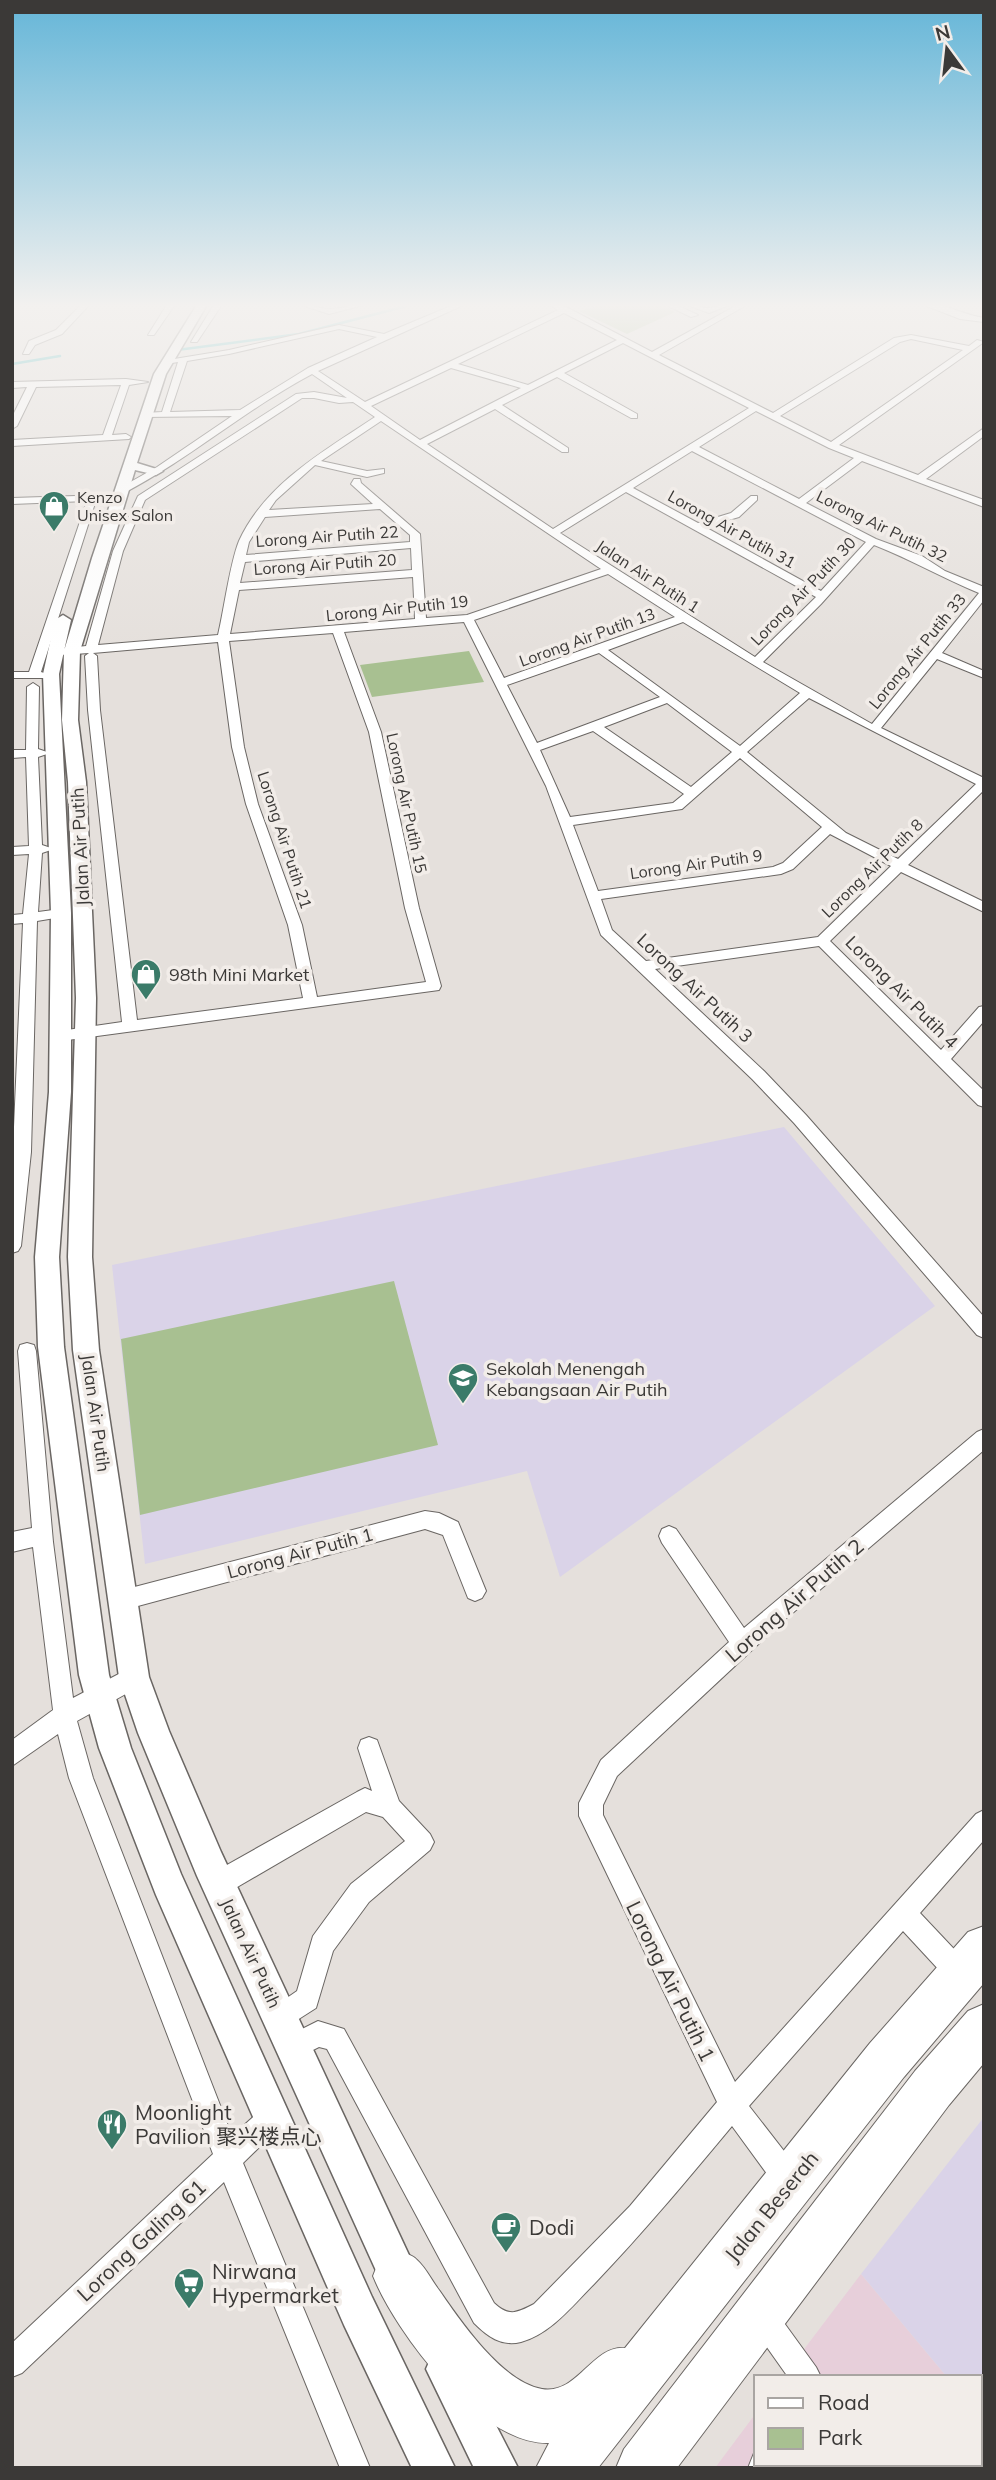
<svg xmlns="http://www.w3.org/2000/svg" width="996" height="2480" font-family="Mulish,'Noto Sans SC',sans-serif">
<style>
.commercial{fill:#e7cfda}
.education{fill:#dad3e8}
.green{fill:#a8c091}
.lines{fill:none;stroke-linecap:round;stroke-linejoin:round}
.stream{stroke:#40babf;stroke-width:2.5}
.street-casing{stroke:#6a6663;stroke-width:2}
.secondary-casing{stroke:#6a6663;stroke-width:3}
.highway-casing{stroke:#6a6663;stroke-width:2}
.street{fill:#fff;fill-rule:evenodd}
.secondary{fill:#fff;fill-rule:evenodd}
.highway{fill:#fff;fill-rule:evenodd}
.labels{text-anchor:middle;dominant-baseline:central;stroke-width:7;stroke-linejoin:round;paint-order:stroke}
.far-poi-label{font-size:16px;fill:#3b3937;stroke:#f2ede9;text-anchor:start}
.far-street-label{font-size:16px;fill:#3b3937;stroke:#f2ede9}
.street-label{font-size:18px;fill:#3b3937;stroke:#f2ede9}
.poi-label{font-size:18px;fill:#3b3937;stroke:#f2ede9;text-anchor:start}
.near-street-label{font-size:21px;fill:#3b3937;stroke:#f2ede9}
.near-poi-label{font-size:21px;fill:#3b3937;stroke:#f2ede9;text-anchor:start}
</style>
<rect width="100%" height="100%" fill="#e5e0dc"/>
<path class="commercial" d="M861 2274 947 2377H783Z
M756 2413V2464H980V2416L984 2420V2468H715Z"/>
<path class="education" d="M784 1127 935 1306 560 1577 527 1471 145 1564 112 1265Z
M984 2117V2420L980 2416V2377H947L861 2274Z"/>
<path class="green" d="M608 303H656L675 312 627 334 579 311Z
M469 651 484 682 372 697 360 665Z
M394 1281 438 1445 140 1515 121 1339Z"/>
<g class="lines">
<path class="stream" d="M177 350 299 334 418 303
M12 364 60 356"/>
<g class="street-casing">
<path id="street" d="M83 303H91L62 334 35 345 29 354H23L29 341 56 330Z
M168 303H176L154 335H148Z
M215 303H223L197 342H191Z
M295 303C307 302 318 309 330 309 344 309 357 302 371 303L329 314Z
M458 303H468L318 371 365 402 558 310 546 303H555L568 308 652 352 741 303H750L659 355 773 413 894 338 911 335 969 346 977 340 984 342 839 445 918 475 984 428V436L926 479 984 500V507L862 461 806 503 876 539 922 556 945 571 984 587V600L942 653 984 671V678L937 659 881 728 984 778V790L908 865 984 902V912L901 872 830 941 941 1050 979 1007 984 1006V1021L951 1059 984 1091V1107L978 1105 819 946 655 969 764 1071 806 1115 984 1317V1338L977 1335 794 1123 752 1079 601 935 546 786 464 622 344 632 381 732 419 908 441 986 439 990 60 1041 52 1036 60 1031 122 1022 88 710 85 656 89 653 59 655 53 652 59 649 86 646 113 551 138 496 296 394 314 392 347 398 312 374C246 409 191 458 124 493H118V489L157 467 232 416 144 417V413L162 412 178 362 166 364 162 361 229 350 339 325 384 334ZM564 313 617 340 528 385 458 364ZM339 329 377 337 308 368 240 410 170 412 187 361 229 354ZM911 339 963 350 831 442 780 416 900 342ZM623 343 749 408 553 529 427 444 495 409 562 452H568V448L502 405 557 377 631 418H637V414L564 373ZM451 368 521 388 420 440 371 406ZM302 398H314L339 403 353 402 375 417C324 451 265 484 239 541 230 563 224 610 218 635L98 645 123 551 145 500ZM756 411 829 448 854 458 799 499 699 447ZM381 421 601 569 467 615 426 618 420 534 361 483 360 479H354L351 484 373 504 269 510 276 500 315 465 367 477 384 473V469L367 471 321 461ZM692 451 866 542 821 591 705 527 739 517 757 500V496H751L731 513 698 523 633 488ZM626 492 816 597 755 657 560 533ZM380 509 410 535V542L246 555 249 542 265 517ZM874 545C910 559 943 578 979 593L872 724 763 662 821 604ZM411 548 412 570 240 583 245 562ZM608 574 675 617 504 678 474 620ZM413 577 415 619 230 634 239 590ZM683 622 800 693 740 746 608 650ZM333 633 369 732 405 908 426 982 317 997 302 925 258 804 244 747 229 641ZM218 642 232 747 246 804 288 925 303 998 137 1020 100 710 97 656 93 653ZM599 653 660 697 537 743 507 685ZM809 698 976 784 898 859 846 833 747 752ZM667 703 732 752 691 787 604 727ZM593 731 684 794 673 803 570 817 540 750ZM740 758 822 827 783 863 773 867 598 891 573 825 682 809ZM830 834 891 866 818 937 646 961 612 930 601 899 781 874 793 869Z
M662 303H672L698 315 691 317Z
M682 303C692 302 701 309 710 308 719 307 723 302 732 304L709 313Z
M919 303C940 301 963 315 984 318V322L960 319Z
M126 379 148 382 129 385 112 435 126 434 131 437 129 439 12 446V440L103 435 121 385 36 387 17 426 12 429V417L27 387 12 388V382Z
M108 495V499L96 500 41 672 50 675 44 678H12V672H29L87 501 12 504V498Z
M33 683 39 687 38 749 50 753 38 757 42 845 54 849 42 853 38 912 61 909 68 913 61 917 37 921 31 1152 21 1246 18 1251 12 1253V1172L23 923 12 924V915L23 914 29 854 12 855V847L29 846 26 757 12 758V750H26L27 687Z
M27 1343 34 1345 36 1351 53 1542 73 1698 134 1666 142 1669 145 1677 142 1685 77 1721 93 1778 232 2136 262 2109 271 2105 280 2109 284 2118 280 2127 243 2163 370 2468H340L224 2182 22 2373 12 2377V2343L213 2154 69 1778 58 1734 12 1766V1740L53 1710 33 1547 12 1552V1532L32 1528 18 1351 20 1345Z
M984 1429V1450L782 1622 617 1776 603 1805V1815L735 2082 976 1814 984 1810V1840L920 1913 970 1966 974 1975 970 1984 961 1988 952 1984 903 1931 749 2106 798 2169 802 2179 798 2189 788 2193 778 2189 732 2126C687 2180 643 2233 595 2283 574 2304 551 2334 521 2342 501 2347 487 2336 474 2323L327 2049 319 2047 293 2060 284 2056 280 2047 284 2038 318 2021 344 2029 494 2303C509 2317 517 2313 534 2304L630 2206 717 2102 579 1816V1803L601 1760 729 1642 662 1543 659 1536 662 1529 669 1526 676 1529 744 1628 977 1432Z
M425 1511 439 1513 458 1522 486 1591 482 1598 475 1601 468 1598 443 1535 425 1529 123 1610 115 1607 112 1600 115 1593 123 1590Z
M369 1737 377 1740 399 1801 430 1834 434 1842 430 1850 369 1902 333 1951 316 2008 280 2031 271 2027 267 2018 271 2009 297 1991 313 1936 351 1884 405 1841 383 1817 366 1812 227 1893 218 1896 209 1893 206 1884 209 1875 357 1792 365 1788 372 1791 358 1748 361 1740Z
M764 2305 774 2309 816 2367 821 2377H788L754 2329 750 2319 754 2309Z
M754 2453H756V2464H780L779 2468H748Z
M804 2464H835L836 2468H805Z"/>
</g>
<g class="secondary-casing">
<path id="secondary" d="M198 303H208L166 374 137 463 163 471 156 475 135 470 80 651 78 720 86 782 96 998 92 1257 99 1350 149 1677 169 1731 221 1852 422 2283 416 2297 402 2303 388 2297 197 1876 138 1733 119 1677 73 1350 68 1257 76 998 68 782 62 720 64 651 59 674 71 913V1092L59 1257 64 1347 109 1675 131 1748 181 1874 372 2297 455 2468H412L344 2325 156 1895 99 1748 79 1675 38 1347 35 1257 49 1092 51 913 43 674 55 620 63 615 71 620 64 651 92 558 154 374Z
M446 2349 460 2355 518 2468H474L426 2369 432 2355Z"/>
</g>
<g class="highway-casing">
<path id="highway" d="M984 1926V1983L904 2077 598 2468H536L549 2443C480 2445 396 2333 373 2276L380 2258 398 2251C404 2253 413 2255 417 2260 426 2268 432 2281 439 2290 461 2322 502 2382 542 2389 578 2395 592 2345 625 2348L870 2043 968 1932Z
M984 2004V2063L949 2105 677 2468H616L624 2449 915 2071 968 2011Z"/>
</g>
<use href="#street" class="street"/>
<use href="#secondary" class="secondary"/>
<use href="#highway" class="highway"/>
</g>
<linearGradient id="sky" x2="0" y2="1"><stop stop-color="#65b6d8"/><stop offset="0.47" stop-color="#f3f1ef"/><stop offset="1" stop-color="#f3f1ef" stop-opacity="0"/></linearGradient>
<rect width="996" height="650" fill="url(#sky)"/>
<defs>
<g id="shop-pin" transform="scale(1.575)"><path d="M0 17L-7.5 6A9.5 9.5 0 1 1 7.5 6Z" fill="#3b7b69" stroke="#f2ede9"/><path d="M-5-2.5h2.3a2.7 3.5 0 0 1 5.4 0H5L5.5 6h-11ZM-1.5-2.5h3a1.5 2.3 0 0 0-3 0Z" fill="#fff"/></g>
<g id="school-pin" transform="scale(1.575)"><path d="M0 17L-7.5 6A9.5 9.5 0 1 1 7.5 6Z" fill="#3b7b69" stroke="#f2ede9"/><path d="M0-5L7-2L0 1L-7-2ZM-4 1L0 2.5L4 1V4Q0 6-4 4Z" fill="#fff"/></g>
<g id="restaurant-pin" transform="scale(1.575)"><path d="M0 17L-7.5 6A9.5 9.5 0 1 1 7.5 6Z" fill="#3b7b69" stroke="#f2ede9"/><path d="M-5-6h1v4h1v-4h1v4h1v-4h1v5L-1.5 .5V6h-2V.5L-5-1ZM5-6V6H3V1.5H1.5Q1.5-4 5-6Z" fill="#fff"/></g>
<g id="cafe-pin" transform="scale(1.575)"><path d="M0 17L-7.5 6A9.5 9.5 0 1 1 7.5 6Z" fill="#3b7b69" stroke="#f2ede9"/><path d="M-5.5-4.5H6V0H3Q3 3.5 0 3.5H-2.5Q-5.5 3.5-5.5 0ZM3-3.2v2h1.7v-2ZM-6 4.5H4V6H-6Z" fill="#fff"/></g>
<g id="supermarket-pin" transform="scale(1.575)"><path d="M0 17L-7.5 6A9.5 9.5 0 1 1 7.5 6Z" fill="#3b7b69" stroke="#f2ede9"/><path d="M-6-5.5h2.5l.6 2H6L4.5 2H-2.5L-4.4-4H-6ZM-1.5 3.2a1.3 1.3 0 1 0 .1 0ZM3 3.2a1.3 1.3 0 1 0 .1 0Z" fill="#fff"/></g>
</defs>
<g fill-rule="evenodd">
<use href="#shop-pin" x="54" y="506"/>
<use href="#shop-pin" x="146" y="974"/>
<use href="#school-pin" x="463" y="1378"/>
<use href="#restaurant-pin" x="112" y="2124"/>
<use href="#cafe-pin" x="506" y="2227"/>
<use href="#supermarket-pin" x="189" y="2283"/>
</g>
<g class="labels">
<g class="far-poi-label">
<text x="77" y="497">Kenzo<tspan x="77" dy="18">Unisex Salon</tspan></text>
</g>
<g class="far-street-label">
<text transform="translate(882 526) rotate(26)">Lorong Air Putih 32</text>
<text transform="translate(732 529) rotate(29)">Lorong Air Putih 31</text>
<text transform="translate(327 536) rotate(-4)">Lorong Air Putih 22</text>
<text transform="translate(325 564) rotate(-4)">Lorong Air Putih 20</text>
<text transform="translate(648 576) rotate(33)">Jalan Air Putih 1</text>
<text transform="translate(803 591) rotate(-46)">Lorong Air Putih 30</text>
<text transform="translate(397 608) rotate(-6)">Lorong Air Putih 19</text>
<text transform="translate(587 637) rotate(-20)">Lorong Air Putih 13</text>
<text transform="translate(917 651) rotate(-51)">Lorong Air Putih 33</text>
<text transform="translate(407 803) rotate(78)">Lorong Air Putih 15</text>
<text transform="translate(285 840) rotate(72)">Lorong Air Putih 21</text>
<text transform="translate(696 864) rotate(-8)">Lorong Air Putih 9</text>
<text transform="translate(872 868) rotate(-44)">Lorong Air Putih 8</text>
</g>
<g class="street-label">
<text transform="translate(80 847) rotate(-93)">Jalan Air Putih</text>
<text transform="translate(695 988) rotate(43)">Lorong Air Putih 3</text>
<text transform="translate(902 992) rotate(45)">Lorong Air Putih 4</text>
<text transform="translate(96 1413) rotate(82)">Jalan Air Putih</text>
<text transform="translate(300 1553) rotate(-15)">Lorong Air Putih 1</text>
<text transform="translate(251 1953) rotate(65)">Jalan Air Putih</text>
</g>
<g class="poi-label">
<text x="169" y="974">98th Mini Market</text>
<text x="486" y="1368">Sekolah Menengah<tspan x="486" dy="21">Kebangsaan Air Putih</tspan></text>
</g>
<g class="near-street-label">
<text transform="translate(794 1600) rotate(-41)">Lorong Air Putih 2</text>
<text transform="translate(671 1981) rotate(64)">Lorong Air Putih 1</text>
<text transform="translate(771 2206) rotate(-51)">Jalan Beserah</text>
<text transform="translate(141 2240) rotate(-43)">Lorong Galing 61</text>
</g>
<g class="near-poi-label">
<text x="135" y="2112">Moonlight<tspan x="135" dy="24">Pavilion 聚兴楼点心</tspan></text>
<text x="529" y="2227">Dodi</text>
<text x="212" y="2271">Nirwana<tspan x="212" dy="24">Hypermarket</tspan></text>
</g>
</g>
<rect width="996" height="2480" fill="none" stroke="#3b3937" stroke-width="28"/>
<rect x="754" y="2375" width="228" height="91" fill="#f2ede9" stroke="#a9a5a2" stroke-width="2"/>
<rect x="768" y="2398" width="35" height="10" fill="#ffffff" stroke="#a9a5a2" stroke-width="2"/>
<text x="818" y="2410" font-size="21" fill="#3b3937">Road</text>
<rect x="768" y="2428" width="35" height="21" fill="#a8c091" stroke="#a9a5a2" stroke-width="2"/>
<text x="818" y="2445" font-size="21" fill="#3b3937">Park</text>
<g transform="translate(947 49) rotate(345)" stroke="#f2ede9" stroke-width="5" paint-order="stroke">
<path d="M0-5L12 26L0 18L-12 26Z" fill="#3b3937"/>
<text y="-10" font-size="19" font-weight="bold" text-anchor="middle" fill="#3b3937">N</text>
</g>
</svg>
